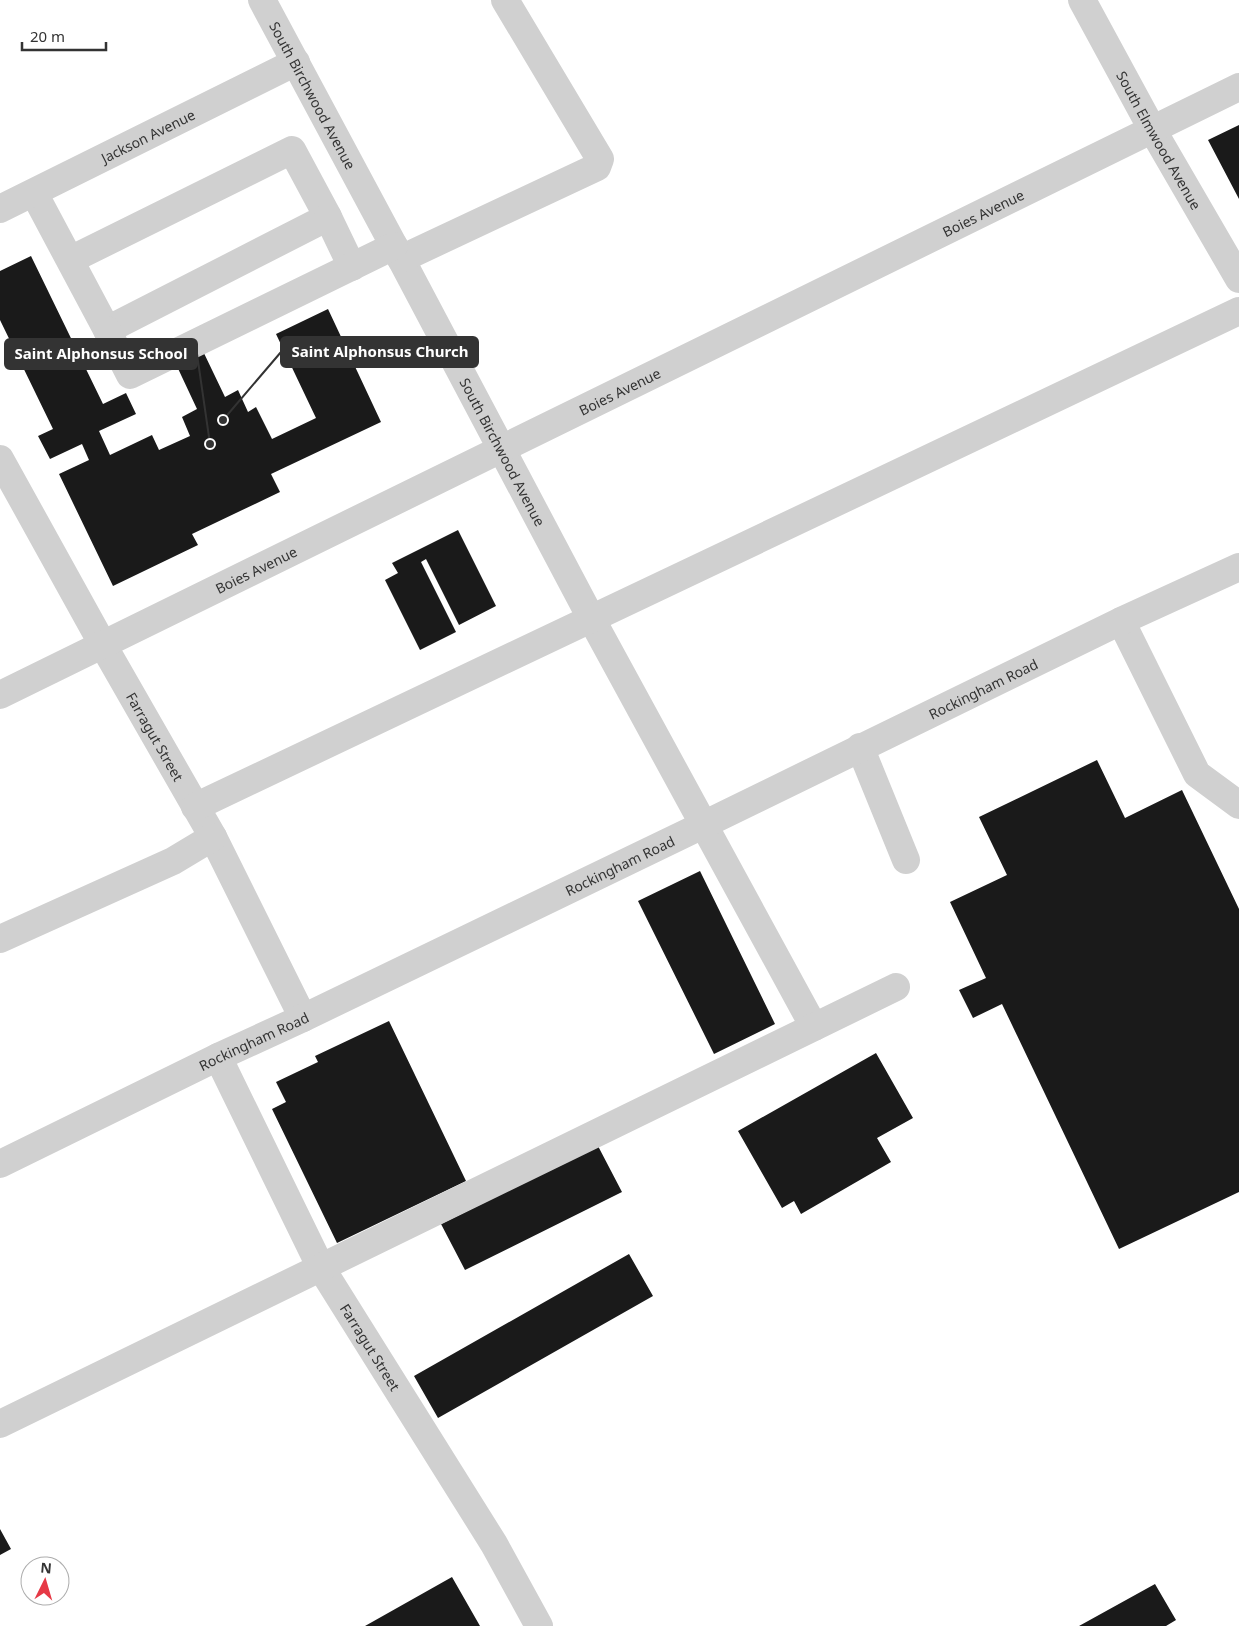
<svg xmlns="http://www.w3.org/2000/svg" width="1239" height="1626" font-family="'Noto Sans',sans-serif">
<style>
.building{fill:#1a1a1a}
.lines{fill:none;stroke-linecap:round;stroke-linejoin:round}
.minor{stroke:#d0d0d0;stroke-width:28}
.labels{text-anchor:middle;dominant-baseline:central;stroke-width:5;stroke-linejoin:round;paint-order:stroke}
.street-label{font-size:14px;fill:#333;stroke:#fff}
.leader{fill:none;stroke:#333;stroke-width:2}
.callout-dot{fill:#333;stroke:#fff;stroke-width:2}
.callout{fill:#333;stroke:#333;stroke-width:2}
.callout-label{font-size:15px;text-anchor:middle;font-weight:bold;fill:#fff}
</style>
<rect width="100%" height="100%" fill="#fff"/>
<path class="building" d="M1239 125V199L1208 140Z
M31 256 103 404 126 393 136 414 99 431 110 455 152 435 159 450 190 436 182 417 197 409 174 360 201 347 225 397 238 390 248 412 256 407 272 439 316 418 276 334 328 309 381 422 271 474 280 492 192 534 198 545 113 586 59 474 89 460 82 444 50 459 38 436 53 429 0 320V271Z
M458 530 496 606 459 625 426 559 421 562 456 632 420 650 385 580 398 573 392 563Z
M1097 760 1125 818 1182 790 1239 909V1192L1119 1249 1002 1004 973 1018 959 990 986 978 950 902 1007 875 979 817Z
M700 871 775 1024 714 1054 638 901Z
M389 1021 466 1181 337 1243 272 1109 286 1102 276 1082 318 1062 315 1056Z
M876 1053 913 1118 877 1138 891 1162 801 1214 794 1201 782 1208 738 1131Z
M598 1146 622 1192 465 1270 441 1224Z
M629 1254 653 1296 438 1418 414 1376Z
M0 1529 11 1549 0 1555Z
M452 1577 480 1626H365Z
M1155 1584 1176 1620 1166 1626H1079Z"/>
<g class="lines">
<g class="minor">
<path id="s1" d="M262 0 401 259 591 618 814 1027"/>
<path id="s2" d="M1082 0 1152 129 1239 279"/>
<path d="M34 193 107 330 328 217 292 150 70 260"/>
<path id="s3" d="M0 209 296 62"/>
<path d="M328 217 352 267"/>
<path d="M401 259 597 167 600 159 505 0"/>
<path d="M107 330 130 375 394 246"/>
<path id="s4" d="M0 459 103 645 213 837 303 1018"/>
<path d="M1121 621 1197 774 1239 805"/>
<path id="s5" d="M0 695 1239 87"/>
<path d="M860 747 906 860"/>
<path d="M195 807 1239 311"/>
<path d="M0 939 173 861 213 837"/>
<path id="s6" d="M218 1057 320 1266 494 1544 539 1626"/>
<path id="s7" d="M0 1164 218 1057 303 1018 703 825 1121 621 1239 567"/>
<path d="M0 1424 896 987"/>
</g>
</g>
<g class="labels">
<g class="street-label">
<text stroke="none"><textPath href="#s1" startOffset="108">South Birchwood Avenue</textPath></text>
<text stroke="none"><textPath href="#s3" startOffset="165">Jackson Avenue</textPath></text>
<text stroke="none"><textPath href="#s2" startOffset="160">South Elmwood Avenue</textPath></text>
<text stroke="none"><textPath href="#s5" startOffset="1095">Boies Avenue</textPath></text>
<text stroke="none"><textPath href="#s5" startOffset="690">Boies Avenue</textPath></text>
<text stroke="none"><textPath href="#s1" startOffset="512">South Birchwood Avenue</textPath></text>
<text stroke="none"><textPath href="#s5" startOffset="285">Boies Avenue</textPath></text>
<text stroke="none"><textPath href="#s7" startOffset="1092">Rockingham Road</textPath></text>
<text stroke="none"><textPath href="#s4" startOffset="318">Farragut Street</textPath></text>
<text stroke="none"><textPath href="#s7" startOffset="688">Rockingham Road</textPath></text>
<text stroke="none"><textPath href="#s7" startOffset="282">Rockingham Road</textPath></text>
<text stroke="none"><textPath href="#s6" startOffset="328">Farragut Street</textPath></text>
</g>
</g>
<path class="leader" d="M223 420L281 352M210 444L197 354"/>
<g class="callout-dot">
<circle cx="223" cy="420" r="5"/>
<circle cx="210" cy="444" r="5"/>
</g>
<g class="callout">
<rect x="281" y="337" width="197" height="30" rx="5"/>
<rect x="5" y="339" width="192" height="30" rx="5"/>
</g>
<g class="callout-label">
<text x="380" y="357">Saint Alphonsus Church</text>
<text x="101" y="359">Saint Alphonsus School</text>
</g>
<g transform="translate(45 1581) rotate(5)"><circle r="24" fill="#ffffff" stroke="#adadad"/>
<path d="M0-4L9 19L0 12L-9 19Z" fill="#e63946"/>
<text y="-8" font-size="14" font-weight="bold" text-anchor="middle" fill="#333333">N</text>
</g>
<path d="M22 42v8h84v-8" fill="none" stroke="#333333" stroke-width="2.5"/>
<text x="30" y="42" font-size="15" fill="#333333" stroke="#ffffff" stroke-width="4" paint-order="stroke">20 m</text>
</svg>
